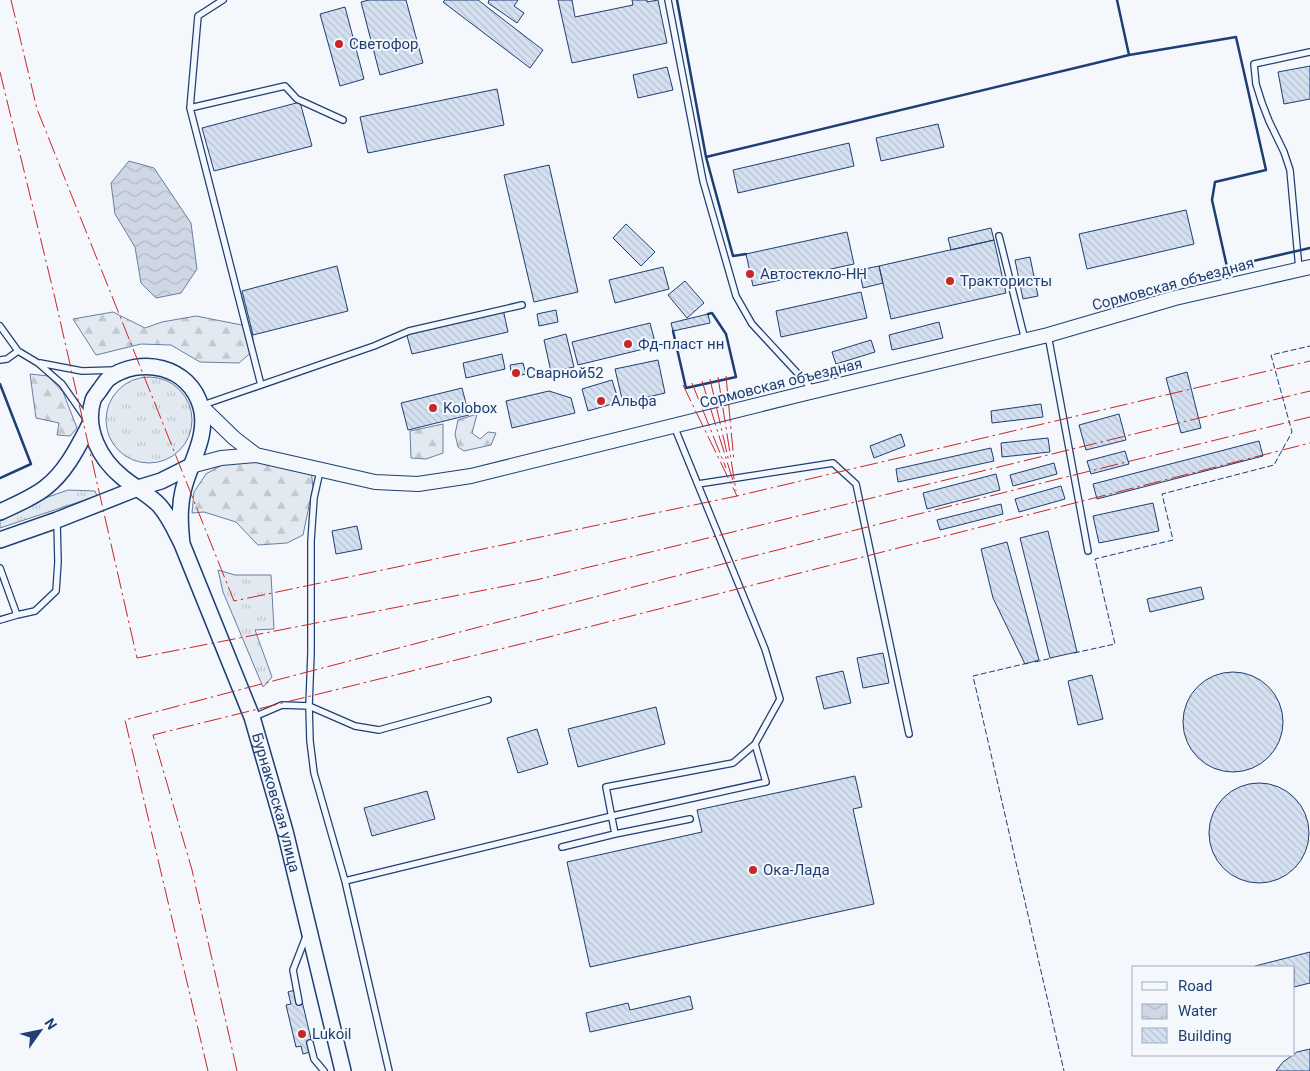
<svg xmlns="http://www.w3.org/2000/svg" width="1310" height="1071" font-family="Roboto,sans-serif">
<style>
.grass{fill:url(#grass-tufts);stroke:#687fa3}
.forest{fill:url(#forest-firs);stroke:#687fa3}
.water{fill:url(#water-waves);stroke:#687fa3}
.building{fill:url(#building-back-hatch);stroke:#1d3f73}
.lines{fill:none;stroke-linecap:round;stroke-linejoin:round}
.service-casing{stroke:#1d3f73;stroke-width:8}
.tertiary-casing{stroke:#1d3f73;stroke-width:16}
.secondary-casing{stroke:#1d3f73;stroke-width:18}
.service{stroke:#f4f7fb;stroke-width:5.5}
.tertiary{stroke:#f4f7fb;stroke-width:14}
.secondary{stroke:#f4f7fb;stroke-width:15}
.fence{stroke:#1d3f73;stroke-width:1;stroke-dasharray:6 2.5;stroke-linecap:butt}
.wall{stroke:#1d3f73;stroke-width:2.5}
.power{stroke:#c62828;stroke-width:1;stroke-dasharray:18 4 2.5 4;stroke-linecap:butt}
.poi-dot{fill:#c62828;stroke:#f4f7fb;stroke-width:2}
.labels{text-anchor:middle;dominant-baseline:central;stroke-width:4;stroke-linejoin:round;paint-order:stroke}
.poi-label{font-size:15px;fill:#1d3f73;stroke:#f4f7fb;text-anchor:start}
.street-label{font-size:15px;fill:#1d3f73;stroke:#f4f7fb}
</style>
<defs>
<pattern id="grass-tufts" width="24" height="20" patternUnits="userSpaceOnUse" patternTransform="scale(1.25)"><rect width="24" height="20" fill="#e3e9f0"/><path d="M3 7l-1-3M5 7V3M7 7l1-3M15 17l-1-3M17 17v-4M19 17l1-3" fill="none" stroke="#c2c9d1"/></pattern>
<pattern id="forest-firs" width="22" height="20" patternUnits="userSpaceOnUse" patternTransform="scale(1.25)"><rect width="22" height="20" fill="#e3e9f0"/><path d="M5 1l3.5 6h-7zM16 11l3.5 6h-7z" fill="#c2c9d1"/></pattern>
<pattern id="water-waves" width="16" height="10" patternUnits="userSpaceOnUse" patternTransform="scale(1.25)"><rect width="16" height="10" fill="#cfd7e4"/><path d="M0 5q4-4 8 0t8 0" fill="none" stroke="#b1bac7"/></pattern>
<pattern id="building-back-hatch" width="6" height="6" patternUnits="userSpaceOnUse" patternTransform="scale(1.25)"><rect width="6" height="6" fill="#d5e0f0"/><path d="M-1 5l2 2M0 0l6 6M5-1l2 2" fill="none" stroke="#b6c1d1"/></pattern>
</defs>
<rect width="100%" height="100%" fill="#f4f7fb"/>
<path class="grass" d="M106 420a43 43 0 1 1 86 0a43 43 0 1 1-86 0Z
M68 490 95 491 97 496 0 528V520L48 497Z
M218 570 235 575H271L274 629 255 630 272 677 263 687 223 592Z"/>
<path class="forest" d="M113 312 145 328 162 322 196 316 252 327 254 350 239 363 200 362 171 345 141 344 96 355 73 319Z
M30 374 48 376 63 392 77 428 70 436 57 435 59 423 36 418Z
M477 414 472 433 480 439 488 432 496 433 491 445 464 451 458 447 455 434 458 420Z
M443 424V453L426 459 411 458 410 431Z
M257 459 311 470 313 487 303 535 287 543 258 545 236 522 204 512 192 513 194 492 206 474 227 462Z"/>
<path class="water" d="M129 161 154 168 191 223 197 269 181 293 156 298 141 283 135 247 115 214 111 183Z"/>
<path class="building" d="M369 0H406L423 63 380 75 361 2Z
M445 0H478L543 50 530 68 443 2Z
M489 0H518L514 6 524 13 517 23 488 3Z
M558 0H572L575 17 633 5 632 0H647V2L658 0 667 43 572 63Z
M345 7 364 79 340 86 320 14Z
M1310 66V99L1284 104 1278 72Z
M667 67 673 90 638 98 633 75Z
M497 89 504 125 368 153 360 117Z
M300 102 312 146 214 171 202 128Z
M938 124 944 147 881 161 876 138Z
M849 143 854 166 738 193 733 170Z
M549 165 578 292 534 302 504 175Z
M1186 210 1194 244 1087 269 1079 234Z
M626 224 655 252 641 266 613 238Z
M991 228 994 240 951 250 948 238Z
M847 232 854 264 753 286 746 254Z
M994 240 1006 293 891 319 879 266Z
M1030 257 1038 296 1023 299 1015 260Z
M337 266 348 311 253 335 242 291Z
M879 266 883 283 863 288 859 270Z
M663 267 669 289 615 303 609 280Z
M685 281 704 303 687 318 668 295Z
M861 292 867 318 781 337 776 311Z
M503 309 508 332 412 354 406 332Z
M556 310 558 322 539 326 537 314Z
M708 314 710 323 673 331 671 323Z
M939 322 943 338 892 350 889 335Z
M650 323 656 346 578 365 572 342Z
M566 334 574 367 551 372 544 340Z
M871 340 875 352 836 364 832 352Z
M502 354 505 369 466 378 463 363Z
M658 360 665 393 623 403 615 369Z
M523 363 526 374 512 377 510 365Z
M1187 372 1201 428 1181 433 1166 378Z
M612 380 619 402 588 411 582 389Z
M462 388 469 415 408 430 401 403Z
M549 391 571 398 575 413 512 428 506 401Z
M1041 404 1043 417 992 423 991 411Z
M1119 414 1126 440 1086 450 1079 425Z
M901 434 905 446 874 458 870 446Z
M1048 438 1050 452 1002 457 1001 443Z
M1259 441 1263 456 1097 499 1093 484Z
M991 448 994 461 898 482 896 469Z
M1125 451 1129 464 1091 474 1087 461Z
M1054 463 1057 474 1013 486 1010 475Z
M996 474 1000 490 927 509 923 493Z
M1061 486 1065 499 1019 512 1015 499Z
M1153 503 1159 531 1099 543 1093 516Z
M1001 504 1003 514 940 530 937 520Z
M357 526 362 549 336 554 332 531Z
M1048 531 1077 652 1050 658 1020 538Z
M1007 542 1039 660 1025 664 993 598 981 549Z
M1201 587 1204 599 1150 612 1147 599Z
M883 653 889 683 863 688 857 658Z
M843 671 851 703 824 709 816 677Z
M1183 722a50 50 0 1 1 100 0a50 50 0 1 1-100 0Z
M1092 675 1103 719 1078 725 1068 681Z
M656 707 665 744 578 767 568 729Z
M537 729 548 764 518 773 507 738Z
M855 776 862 807 853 809 874 904 590 967 567 862 702 832 697 810Z
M1209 833a50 50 0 1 1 100 0a50 50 0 1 1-100 0Z
M427 791 435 819 372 836 364 808Z
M1310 952V983L1294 987V967H1256L1255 966Z
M295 990 302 1001 312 1043 310 1052 303 1054 301 1046 296 1047 286 1005 291 1004 288 992Z
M690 996 693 1009 590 1032 586 1013 628 1003 630 1010Z
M1310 1049V1071H1276L1283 1062 1297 1052Z"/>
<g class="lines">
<g class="service-casing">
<path id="service" d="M668 0 703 181 736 296 752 324 813 390
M190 108 198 16 223 0
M999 236 1025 340
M1299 269 1290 170 1284 152 1269 121 1262 103 1256 84 1254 64 1310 52
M0 326 18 351 38 363 62 384 87 420
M1048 335 1088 551
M0 360 7 359 18 351
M40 363 82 371 115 370
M261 385 190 108 285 86 297 99 343 120
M203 405 374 346 409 331 522 305
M674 426 765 649 780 699 755 744 733 763 606 787 615 834 690 819
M320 471 314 498 311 541V653L309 706 310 741 314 773 345 881 389 1071
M698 484 833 463 856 484 909 734
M0 568 17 615 35 611 56 591 58 562 57 521
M0 620 17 615
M254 717 282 705 309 706 355 726 379 730 488 700
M562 847 615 834
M345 881 612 816 766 782 755 744
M299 1002 293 970 307 934
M310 1043 314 1059 324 1071"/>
</g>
<g class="tertiary-casing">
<path id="tertiary" d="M201 406 234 438 256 455
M191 466 221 458 256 455 375 482 418 484 471 476 802 394 1048 335 1175 298 1310 267"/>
</g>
<g class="secondary-casing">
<g id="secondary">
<path d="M0 512C15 505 32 498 45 488 66 472 78 447 90 424"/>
<path d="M0 540 57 520 138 488 161 481 191 466"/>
<path id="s1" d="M182 544C180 525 179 509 183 491 189 464 209 436 201 407 190 366 140 355 108 379 105 382 102 387 99 391 97 394 94 397 93 400 84 429 100 459 122 477 134 487 148 494 159 505 169 516 175 530 182 544L252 717 285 831 343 1071"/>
</g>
</g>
<use href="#service" class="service"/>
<use href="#tertiary" class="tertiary"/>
<use href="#secondary" class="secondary"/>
<path class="fence" d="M1074 653 1115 644 1095 559 1173 540 1162 494 1274 465 1292 432 1271 355 1310 346
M1035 662 1052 658
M1028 663 973 676 1064 1071"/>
<path class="wall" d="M677 0 706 157 733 256 746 254
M1117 0 1129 55 1236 37 1266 170 1215 182 1212 200 1227 267 1310 248
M706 157 1129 55
M673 331 686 388 736 377 726 334 712 313 708 314
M0 384 31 464 0 478"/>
<path class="power" d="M11 0 37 109 234 601 737 496 1310 361
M0 72 54 294 137 658 536 580 1310 391
M726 376 734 461
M718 377 736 491
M710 379 729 462
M702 381 734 484
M692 383 726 468
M683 385 737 496
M208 1071 125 720C519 616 914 513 1310 417
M237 1071 192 870 153 735 545 638 1310 443"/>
</g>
<g class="poi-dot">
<circle cx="339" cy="44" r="5"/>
<circle cx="750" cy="274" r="5"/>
<circle cx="950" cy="281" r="5"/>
<circle cx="628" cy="344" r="5"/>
<circle cx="516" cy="373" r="5"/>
<circle cx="601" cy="401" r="5"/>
<circle cx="433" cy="408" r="5"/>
<circle cx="753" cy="870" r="5"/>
<circle cx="302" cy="1034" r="5"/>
</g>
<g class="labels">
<g class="poi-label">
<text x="349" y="44">Светофор</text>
<text x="760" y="274">Автостекло-НН</text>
<text x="960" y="281">Трактористы</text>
<text x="638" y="344">Фд-пласт нн</text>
<text x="526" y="373">Сварной52</text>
<text x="611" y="401">Альфа</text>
<text x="443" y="408">Kolobox</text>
<text x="763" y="870">Ока-Лада</text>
<text x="312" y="1034">Lukoil</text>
</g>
<g class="street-label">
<text transform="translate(1173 284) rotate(-15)">Сормовская объездная</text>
<text transform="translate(781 383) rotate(-14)">Сормовская объездная</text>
<text stroke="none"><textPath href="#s1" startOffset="735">Бурнаковская улица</textPath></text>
</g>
</g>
<rect x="1132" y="966" width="162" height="90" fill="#f4f7fb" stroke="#9eadc5"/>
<rect x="1142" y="982" width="25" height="8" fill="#f4f7fb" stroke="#9eadc5"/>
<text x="1178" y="991" font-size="15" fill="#1d3f73">Road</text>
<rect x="1142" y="1004" width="25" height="15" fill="url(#water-waves)" stroke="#9eadc5"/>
<text x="1178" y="1016" font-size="15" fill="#1d3f73">Water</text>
<rect x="1142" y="1028" width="25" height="15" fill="url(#building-back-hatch)" stroke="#9eadc5"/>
<text x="1178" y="1041" font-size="15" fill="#1d3f73">Building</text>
<g transform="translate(40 1031) rotate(57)" stroke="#f4f7fb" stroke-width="4" paint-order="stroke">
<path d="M0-4L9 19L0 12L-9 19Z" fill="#1d3f73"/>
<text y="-8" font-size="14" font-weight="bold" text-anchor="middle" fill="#1d3f73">N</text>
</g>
</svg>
